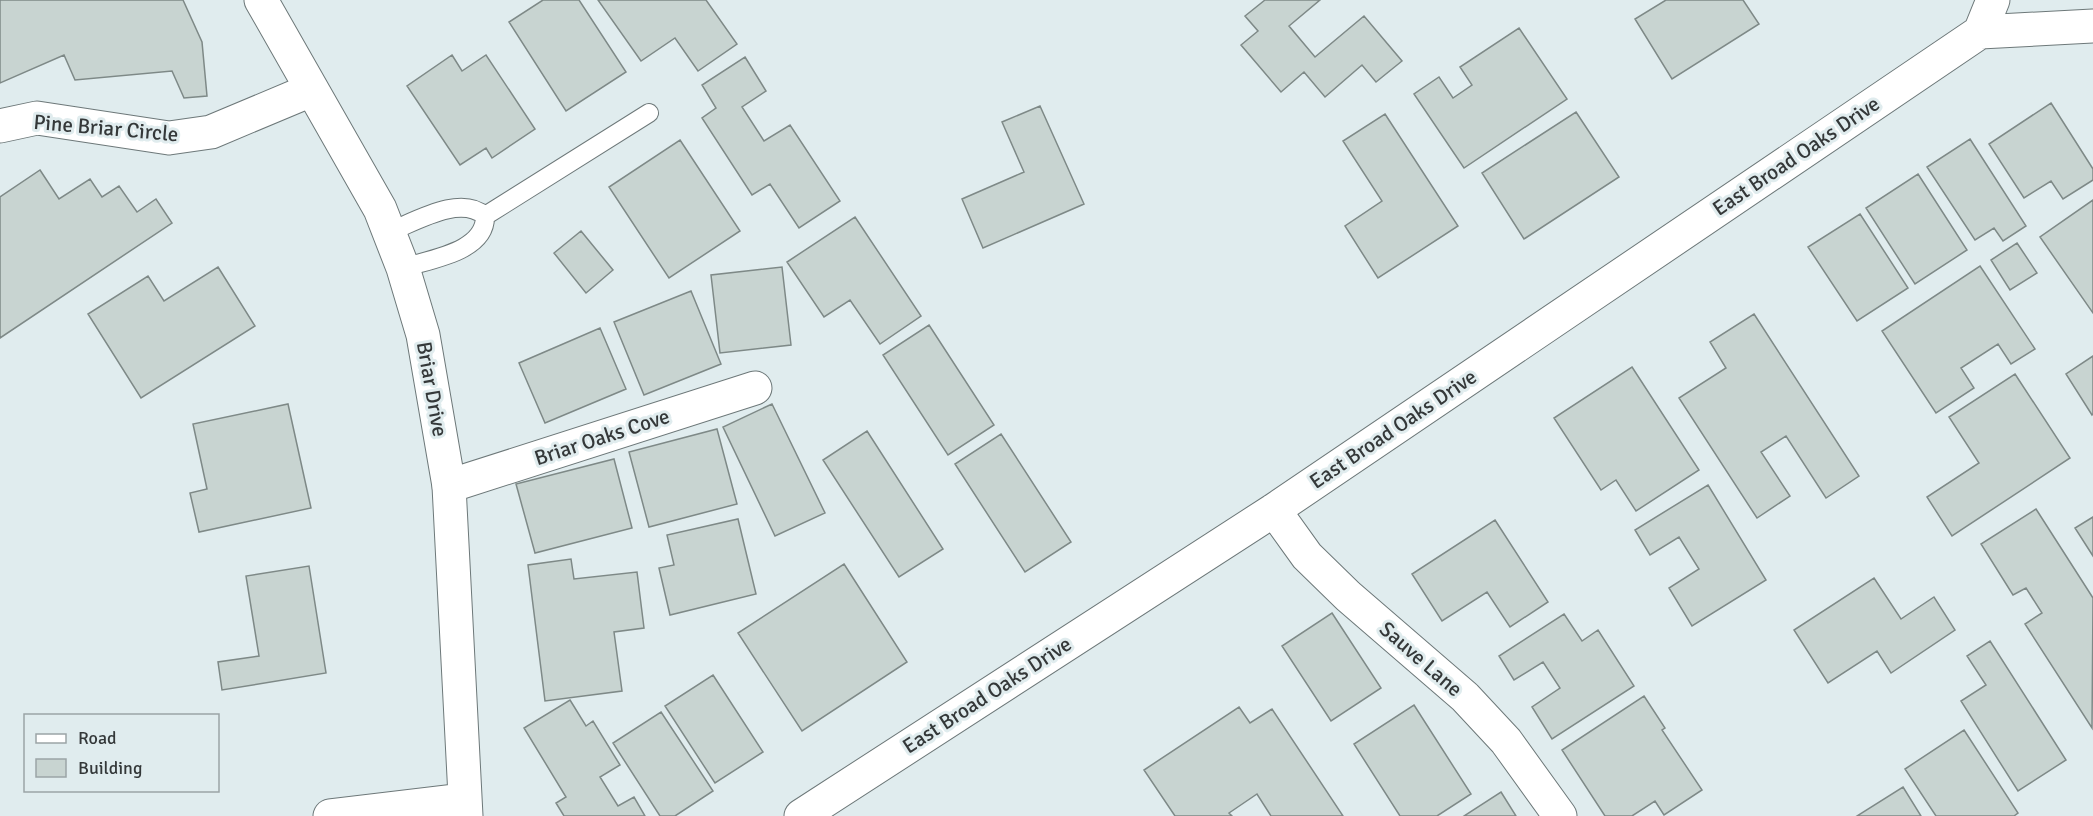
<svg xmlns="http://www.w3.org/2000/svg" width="2093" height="816" font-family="Signika,sans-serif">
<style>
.building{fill:#c8d4d1;stroke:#7e8987;stroke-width:1.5}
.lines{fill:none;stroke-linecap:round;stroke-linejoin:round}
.service-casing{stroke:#6d7879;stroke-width:20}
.minor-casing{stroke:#6d7879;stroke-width:35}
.tertiary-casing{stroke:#6d7879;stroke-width:35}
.service{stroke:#fff;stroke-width:18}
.minor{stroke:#fff;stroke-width:33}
.tertiary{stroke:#fff;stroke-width:33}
.labels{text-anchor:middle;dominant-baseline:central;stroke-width:6;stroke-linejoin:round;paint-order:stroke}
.street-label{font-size:21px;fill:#343839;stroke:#e0ecee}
</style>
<rect width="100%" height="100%" fill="#e0ecee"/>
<path class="building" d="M0 0H183L202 42 207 96 184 98 172 71 75 80 64 55 0 83Z
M543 0H579L626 72 566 111 509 22Z
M598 0H706L737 44 698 71 675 38 641 61Z
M1265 0H1320L1289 26 1315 57 1364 16 1402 61 1376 82 1362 65 1325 97 1304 72 1281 92 1241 45 1258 31 1245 16Z
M1666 0H1743L1759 24 1672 79 1635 19Z
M1519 28 1567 99 1464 168 1414 94 1439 77 1453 98 1472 85 1460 67Z
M452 55 462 71 486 55 535 129 492 158 486 148 460 165 407 86Z
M745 57 766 91 742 107 764 141 790 125 840 201 799 228 770 184 752 195 702 118 716 108 702 85Z
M2051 103 2093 169V180L2063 199 2051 181 2024 198 1989 144Z
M1040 106 1084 204 983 248 962 199 1024 172 1002 122Z
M1576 112 1619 177 1524 239 1482 173Z
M1385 114 1458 226 1378 278 1345 226 1382 201 1343 141Z
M1970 139 2026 226 2003 241 1994 228 1975 240 1927 167Z
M680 140 740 231 669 278 609 187Z
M40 170 59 199 90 179 102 197 119 186 137 212 156 199 172 223 0 338V197Z
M1918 174 1967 250 1915 284 1866 208Z
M2093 200V313L2040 237Z
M1860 214 1908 288 1857 321 1808 247Z
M855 217 921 316 880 344 850 300 824 317 787 262Z
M581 231 613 270 586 293 554 253Z
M2017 243 2037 273 2010 290 1991 260Z
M1980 266 2035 349 2011 364 1998 344 1961 368 1974 388 1936 413 1882 331Z
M218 267 255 326 141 398 88 314 148 276 164 301Z
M782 267 791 345 720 353 711 275Z
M691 291 721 364 644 395 614 322Z
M1754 314 1859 476 1826 498 1786 436 1761 452 1790 496 1757 518 1679 398 1726 368 1710 342Z
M929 325 994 425 948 455 883 355Z
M600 328 626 389 545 423 519 363Z
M2093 356V414L2092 415 2066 374Z
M1632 367 1699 470 1636 511 1616 480 1601 490 1554 418Z
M2015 374 2070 458 1952 536 1927 497 1979 463 1949 417Z
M288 404 311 508 199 532 190 493 207 489 193 424Z
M772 404 825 513 775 536 723 427Z
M717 429 737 504 649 527 629 452Z
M867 431 943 549 899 577 823 460Z
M1001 434 1071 542 1025 572 955 464Z
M614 459 632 528 535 553 516 484Z
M1708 485 1766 580 1692 626 1669 588 1699 569 1679 537 1650 555 1635 530Z
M2036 509 2093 598 2092 728 2025 624 2042 613 2026 588 2013 595 1981 544Z
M2093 517V556L2075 528Z
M738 519 756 594 670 615 659 568 674 565 667 535Z
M1495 520 1548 602 1510 627 1487 592 1442 621 1412 574Z
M571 559 574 579 637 572 644 628 614 632 622 691 545 701 528 565Z
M844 564 907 662 802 731 738 633Z
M309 566 326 673 222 690 218 662 259 656 246 576Z
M1874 578 1901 619 1934 597 1955 630 1891 673 1877 651 1828 683 1794 630Z
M1332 613 1381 688 1331 721 1282 646Z
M1564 614 1582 641 1598 630 1634 686 1552 739 1532 707 1560 688 1543 662 1514 680 1499 656Z
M1990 641 2066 760 2018 791 1961 701 1986 685 1967 656Z
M713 675 763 752 715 783 665 706Z
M1644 696 1665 728 1662 730 1702 790 1664 815 1655 801 1632 816H1605L1562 750Z
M570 700 586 726 593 721 620 765 600 777 618 806 634 797 645 816H564L556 803 566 797 524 728Z
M1414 705 1471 794 1437 816H1400L1354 744Z
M1239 707 1250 723 1272 709 1343 816H1271L1257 794 1229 813 1232 816H1175L1144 770Z
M661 712 713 791 675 816H660L613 743Z
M1964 730 2018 813 2014 816H1936L1905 769Z
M1903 787 1921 816H1857Z
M1501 792 1516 816H1464Z"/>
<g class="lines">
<g class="service-casing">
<path id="service" d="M485 216 649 113
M389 232C415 222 460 194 485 216 486 252 430 259 403 268"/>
</g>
<g class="minor-casing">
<path id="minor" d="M1980 32 1993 0
M0 126 37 118 169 138 211 132 311 90
M449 486 755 388
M1274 510 1307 556 1348 596 1465 697 1506 741 1560 816
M330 816 464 800
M801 816 1274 510 1980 32 2093 26"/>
</g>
<g class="tertiary-casing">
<path id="tertiary" d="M261 0 380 209 403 268 423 335 449 486 466 816"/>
</g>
<use href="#service" class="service"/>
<use href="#minor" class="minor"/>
<use href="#tertiary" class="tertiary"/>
</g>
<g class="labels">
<g class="street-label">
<text transform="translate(106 128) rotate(5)">Pine Briar Circle</text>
<text transform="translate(1796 156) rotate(-34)">East Broad Oaks Drive</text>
<text transform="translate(432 389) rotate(80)">Briar Drive</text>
<text transform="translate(1393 429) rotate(-34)">East Broad Oaks Drive</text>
<text transform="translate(602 437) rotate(-18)">Briar Oaks Cove</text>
<text transform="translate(1421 659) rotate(41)">Sauve Lane</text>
<text transform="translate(987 695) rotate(-33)">East Broad Oaks Drive</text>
</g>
</g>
<rect x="24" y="714" width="195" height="78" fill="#e0ecee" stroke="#9ba4a6" stroke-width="1.5"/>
<rect x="36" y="734" width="30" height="9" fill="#ffffff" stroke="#9ba4a6" stroke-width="1.5"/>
<text x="78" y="744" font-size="18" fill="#343839">Road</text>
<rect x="36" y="759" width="30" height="18" fill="#c8d4d1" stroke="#9ba4a6" stroke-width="1.5"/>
<text x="78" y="774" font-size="18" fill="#343839">Building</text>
</svg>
